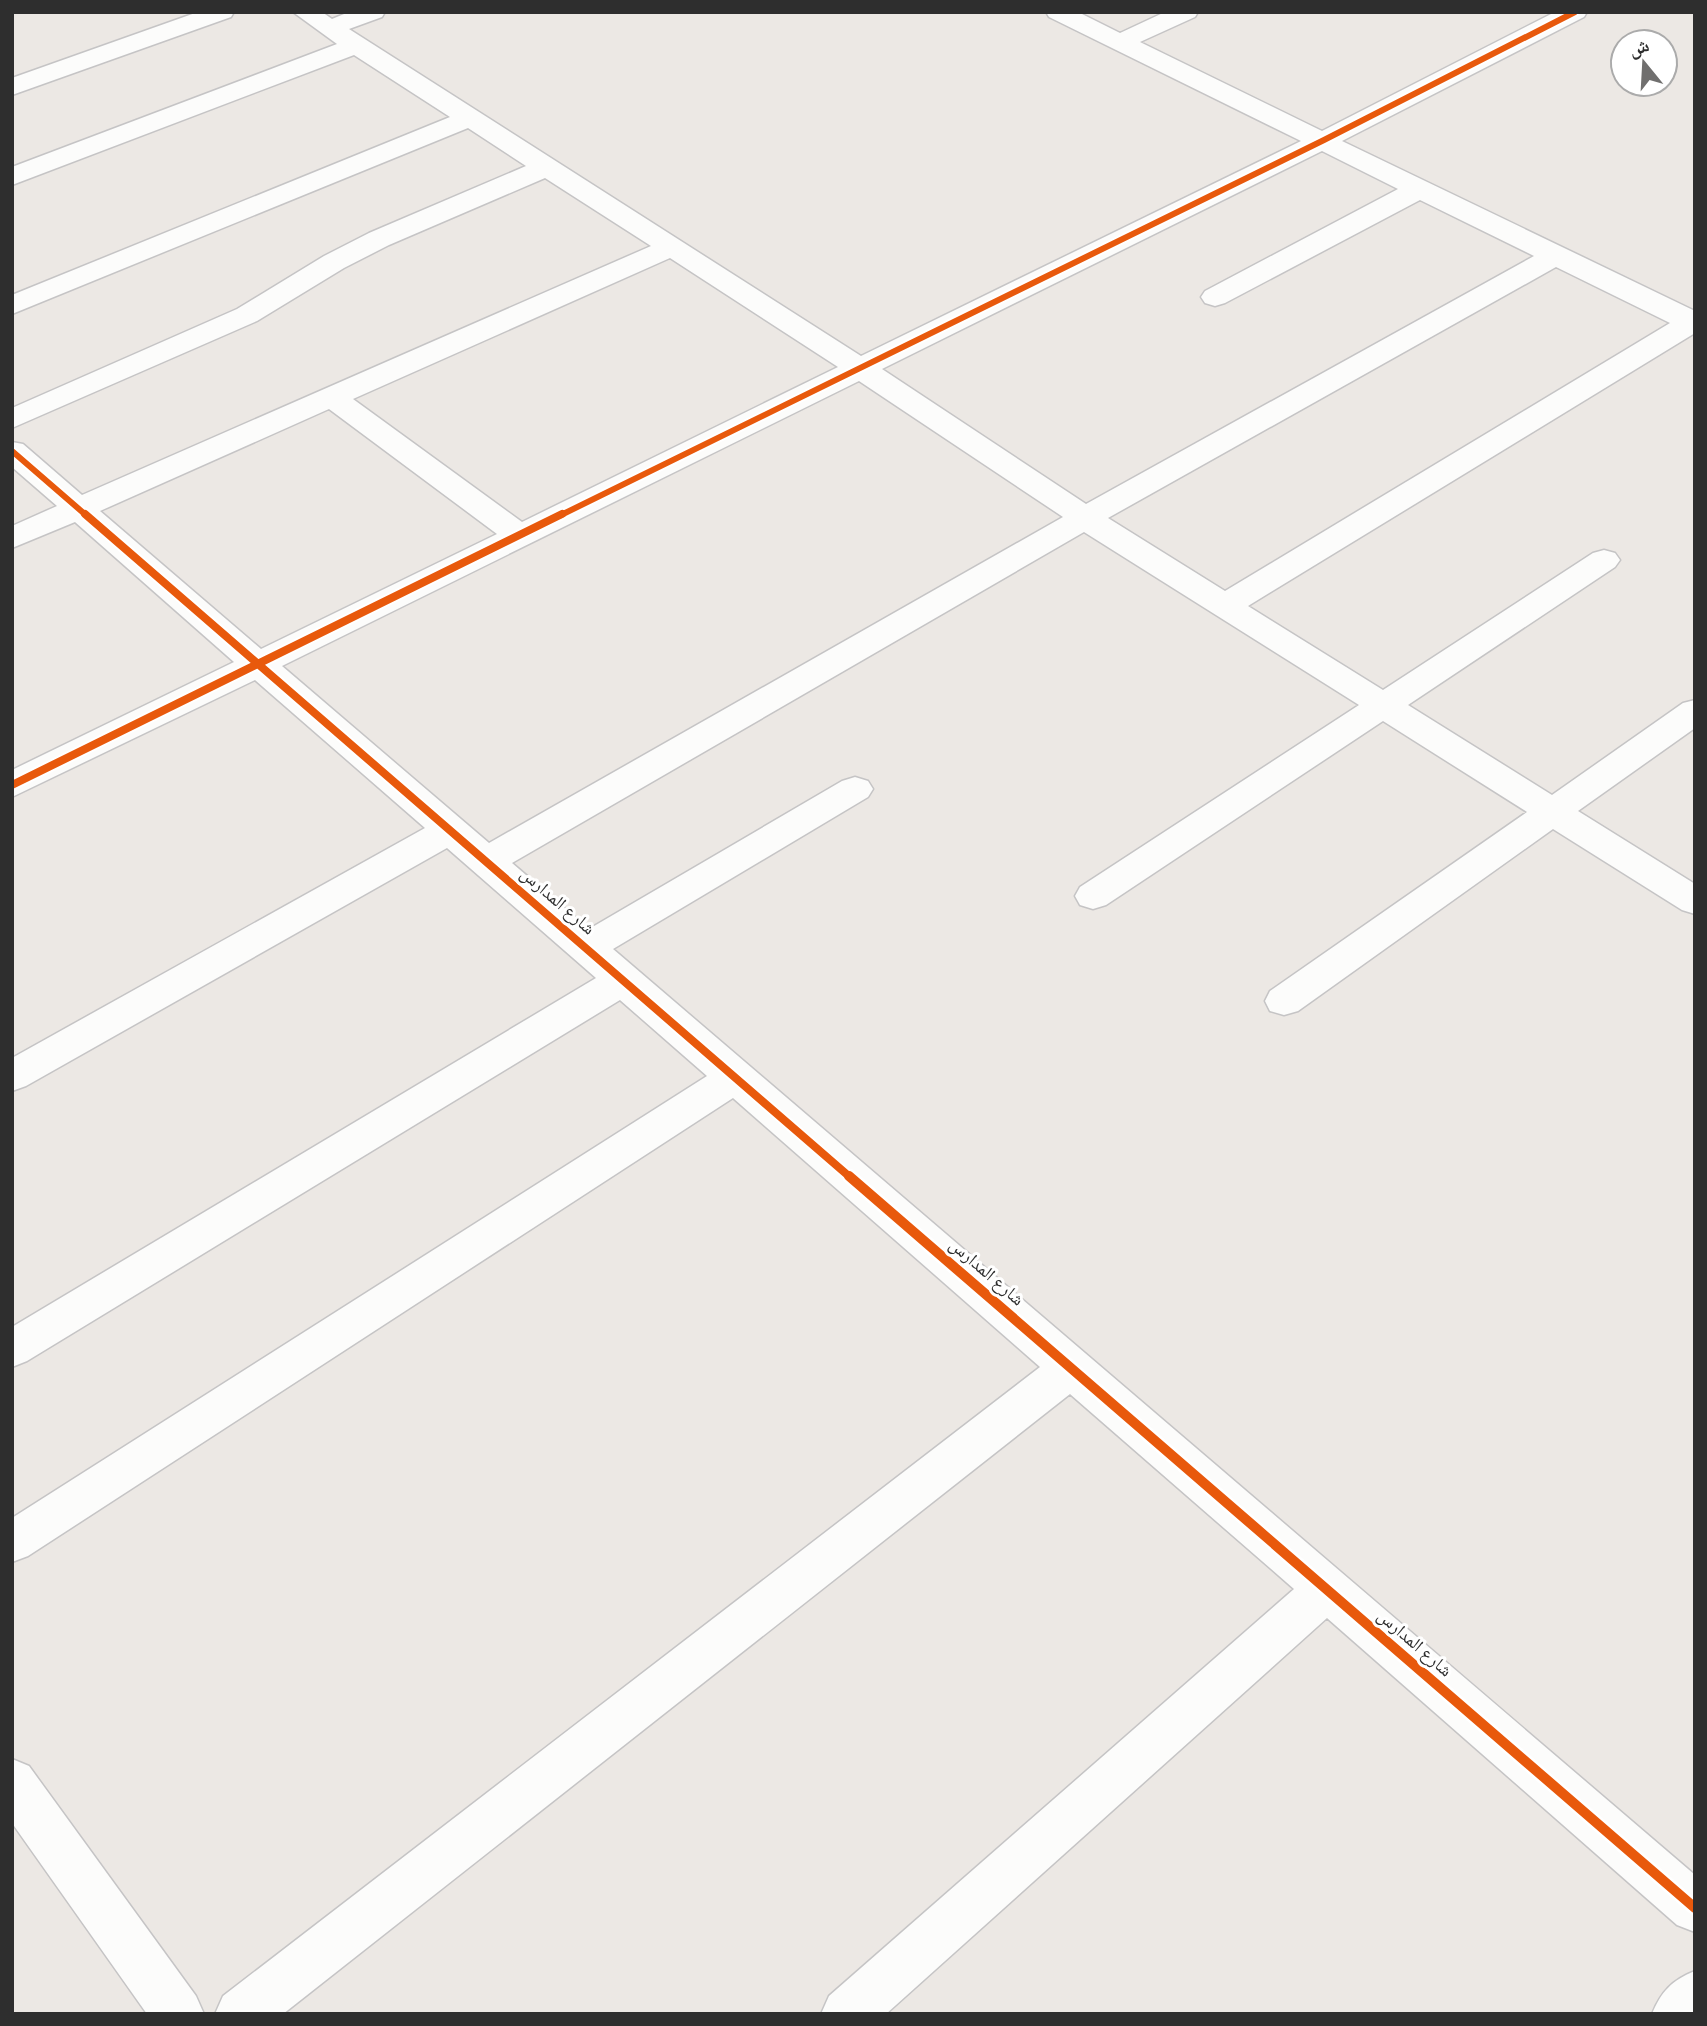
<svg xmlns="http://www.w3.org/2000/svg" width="1707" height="2026" font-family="Overpass,'Noto Naskh Arabic',sans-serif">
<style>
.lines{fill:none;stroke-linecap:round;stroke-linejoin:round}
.minor-casing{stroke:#c5c4c5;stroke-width:3}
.minor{fill:#fcfcfb;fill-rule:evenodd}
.cycleway-far2-casing{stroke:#fff;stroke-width:10}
.cycleway-far1-casing{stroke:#fff;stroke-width:12}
.cycleway-casing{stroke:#fff;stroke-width:15}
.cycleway-far2{stroke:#e8590c;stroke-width:6}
.cycleway-far1{stroke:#e8590c;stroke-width:8}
.cycleway{stroke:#e8590c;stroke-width:10}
.labels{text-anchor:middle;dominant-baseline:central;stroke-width:6;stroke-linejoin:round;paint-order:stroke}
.street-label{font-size:18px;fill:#2e2e2e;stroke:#fff}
</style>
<rect width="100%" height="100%" fill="#ece8e4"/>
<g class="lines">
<g class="minor-casing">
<path id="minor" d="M198 12H234L231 17 12 95V78Z
M293 12H322L332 19 349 12H385L382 17 349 29 861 356 1301 141 1049 17 1046 12H1078L1120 33 1165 12H1198L1195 17 1140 42 1322 131 1555 12H1587L1584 17 1342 141 1695 311V333L1248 606 1383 690 1593 553 1604 550 1615 553 1620 560 1615 567 1408 705 1552 795 1683 703 1695 700V728L1578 811 1695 884V914L1682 910 1553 829 1298 1011 1284 1015 1270 1011 1265 1001 1270 991 1527 812 1383 721 1106 905 1093 909 1080 905 1075 896 1080 887 1359 705 1084 532 512 863 589 929 842 781 855 777 868 781 873 789 868 797 613 949 1695 1875V1932L1677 1925 1327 1618 886 2014H821L829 1996 1294 1589 1070 1394 283 2014H215L223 1996 1040 1367 733 1098 28 1556 12 1562V1518L707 1076 620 1000 27 1361 12 1367V1327L596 978 447 848 26 1086 12 1091V1058L425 828 255 680 12 797V770L234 662 75 522 12 548V526L57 506 12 467V442L23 444 82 495 651 246 545 178 389 245 344 268 257 321 12 428V408L237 309 324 256 369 233 526 166 468 128 12 314V295L450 117 354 55 12 185V167L337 44ZM1322 151 1398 189 1205 291 1201 297 1205 303 1215 306 1225 303 1420 200 1534 256 1086 504 882 369ZM670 258 838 367 522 522 353 399ZM1556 267 1670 323 1225 591 1108 518ZM859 381 1063 517 489 843 282 666ZM329 409 497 534 261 649 100 511Z
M12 1759 29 1766 196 1996 204 2014H147L12 1823Z
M1695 1971V2014H1652C1661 1992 1672 1980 1695 1971Z"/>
</g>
<use href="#minor" class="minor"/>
<g class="cycleway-far2-casing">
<path id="cycleway-far2" d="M12 451 87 516
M559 516 1324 140 1575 12"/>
</g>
<g class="cycleway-far1-casing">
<path id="cycleway-far1" d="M85 514 851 1178
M12 785 562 514"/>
</g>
<g class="cycleway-casing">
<path id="cycleway" d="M849 1176 1695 1908"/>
</g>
<use href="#cycleway-far2" class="cycleway-far2"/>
<use href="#cycleway-far1" class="cycleway-far1"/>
<use href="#cycleway" class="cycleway"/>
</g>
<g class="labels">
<g class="street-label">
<text transform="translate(557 902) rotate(41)">شارع المدارس</text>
<text transform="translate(986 1273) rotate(41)">شارع المدارس</text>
<text transform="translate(1414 1644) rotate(41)">شارع المدارس</text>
</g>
</g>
<rect width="1707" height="2026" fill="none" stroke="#2e2e2e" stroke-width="28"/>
<g transform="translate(1644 63) rotate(342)"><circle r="33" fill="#ffffff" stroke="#ababab" stroke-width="2"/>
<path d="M0-5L12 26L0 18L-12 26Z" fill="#706f6e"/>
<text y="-10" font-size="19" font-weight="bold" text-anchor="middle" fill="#2e2e2e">ش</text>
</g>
</svg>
